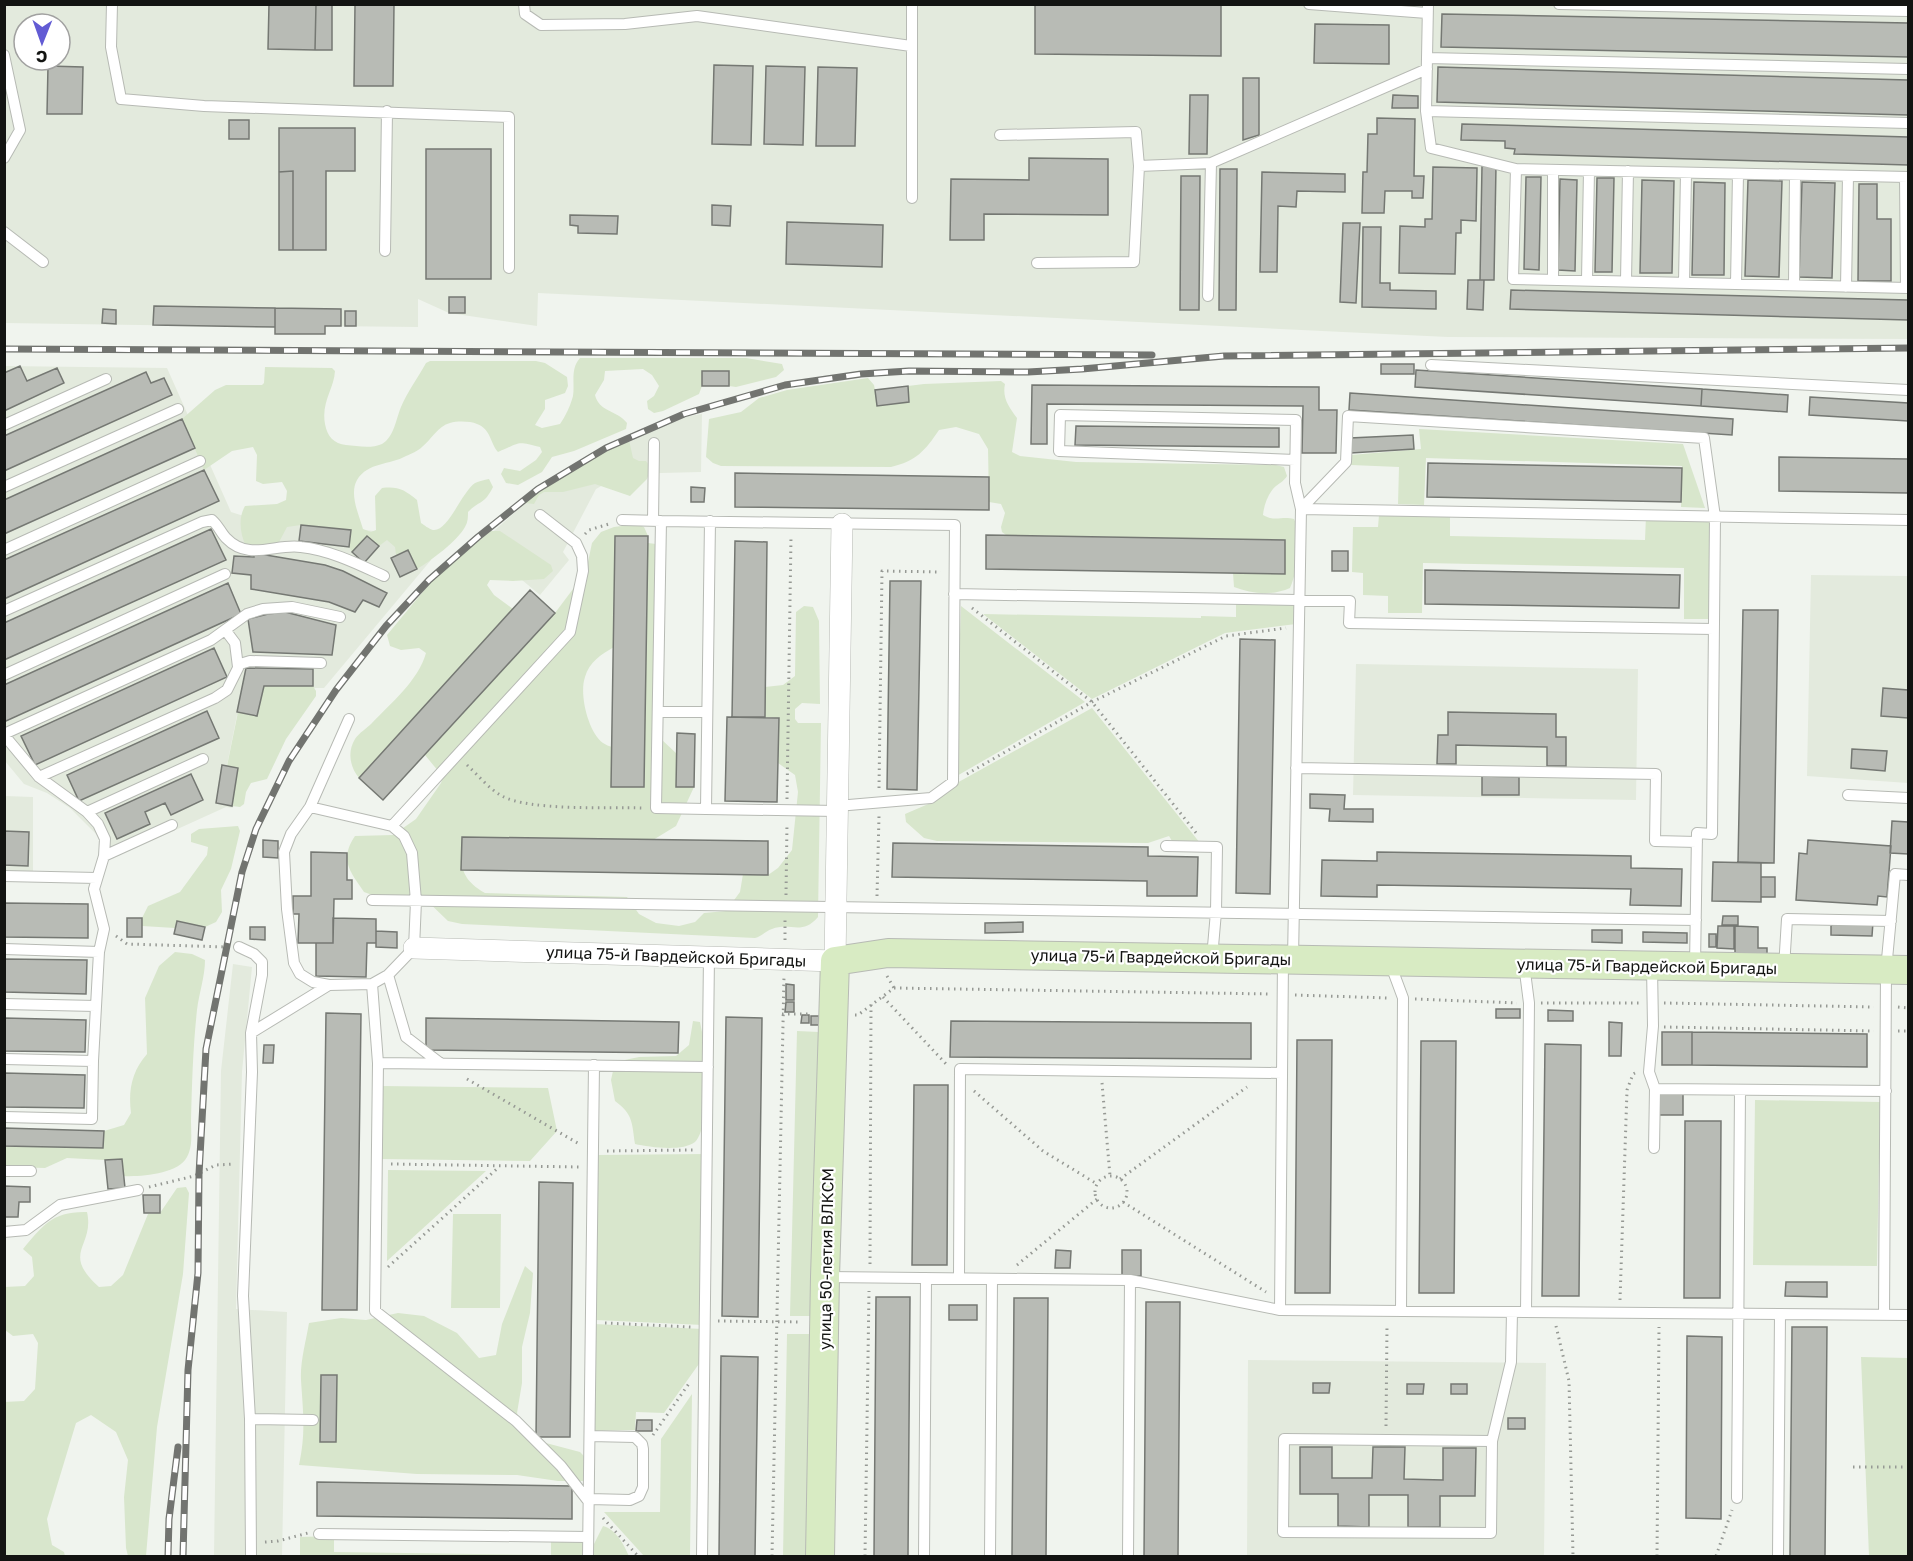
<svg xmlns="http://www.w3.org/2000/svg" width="1913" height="1561" font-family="'Golos Text',sans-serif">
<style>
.built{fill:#e3eadd;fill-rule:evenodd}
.green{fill:#d8e6cc}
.building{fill:#b8bbb5;stroke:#757873;stroke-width:1.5}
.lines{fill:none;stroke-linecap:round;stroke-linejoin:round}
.service-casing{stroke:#b7bab4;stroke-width:12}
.minor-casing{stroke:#b7bab4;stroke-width:22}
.secondary-casing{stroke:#b7bab4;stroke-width:30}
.path{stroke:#969994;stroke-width:3;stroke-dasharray:1.5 4.5;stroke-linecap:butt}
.service{stroke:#fff;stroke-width:10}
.minor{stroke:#fff;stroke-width:21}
.secondary{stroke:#d8ebc3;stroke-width:28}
.rail-casing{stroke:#727470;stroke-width:7}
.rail{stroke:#fff;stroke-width:4.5;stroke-dasharray:14;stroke-linecap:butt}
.labels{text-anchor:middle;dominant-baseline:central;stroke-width:4.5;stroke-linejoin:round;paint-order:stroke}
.street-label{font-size:16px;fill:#131412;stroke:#fff}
</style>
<rect width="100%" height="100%" fill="#f0f4ee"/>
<path class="built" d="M5 5H1908V339L1448 337 538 293 537 326 449 313 418 299V327L326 326 325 334H275V327L5 323ZM24 24H60V60H24Z
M4 366 167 368 231 512 250 518 422 536 431 560 324 688H265L259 719 237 715 227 765 240 767 233 808 226 807 118 856 70 808 47 793 24 784 5 761Z
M702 414 701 472 622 474 596 489 563 552 569 560 540 595 479 544 538 492 610 451 683 417Z
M1811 575 1908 576V783L1807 776Z
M1356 664 1638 669 1636 800 1353 795Z
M5 796 33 797V876L5 875Z
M233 964 252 967 242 1072 236 1309 287 1312 282 1556H214L221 1071Z
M1248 1360 1546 1363 1544 1556H1247Z"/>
<path class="green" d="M580 358H746L782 364 784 370 776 377 736 387 729 386V371H702V386L699 394 663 411 654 413 648 409 647 401 654 396 659 386 652 375 643 369 605 371 604 380 595 395C599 412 617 410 627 423L626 429 574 451 552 457 542 472 518 485 506 483 501 474 504 468 520 471 536 460 542 452 540 447C515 440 520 443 498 452 490 443 491 429 477 424 470 421 457 421 450 423 438 426 431 440 422 447 418 451 411 454 406 456 390 465 368 462 357 480 349 494 359 515 363 529L371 532 376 530 375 496 382 488C398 486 405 490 417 500L421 523C424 525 429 529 433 530 448 532 461 493 475 483 479 481 484 480 489 479L493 487C484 505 480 500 468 512 468 517 468 522 465 527 458 540 431 561 417 569L408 550 396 555 395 547 387 540 379 546 367 536 352 552 349 547 350 530 301 525 287 527 277 546H246C240 534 238 518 245 506L277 504 286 500 287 491 282 482 263 484 256 481 257 455 253 447 232 451 204 470 182 419 215 390 226 385H262L264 383 265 367 332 368 335 371C334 389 321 402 325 424 327 436 334 444 346 445 357 446 371 449 382 444 394 437 396 419 401 407 407 392 418 378 426 363L430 361H536L545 363 567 377 568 386 565 393 545 400V409L535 425 542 428 560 424C566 415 570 407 573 396 575 383 570 369 580 358Z
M868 378 874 385 878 406 909 402 908 386 924 384 1001 381 1005 384C1002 398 1009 407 1017 418L1012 452 1020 456 1076 462 1276 465 1284 467 1287 476C1284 481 1281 482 1276 486 1268 493 1264 505 1263 515 1275 522 1281 516 1294 519 1302 536 1298 571 1290 588 1272 596 1252 594 1234 587L1233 573 1285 574V540L1006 535 1002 532 1001 527 1005 513 1001 504 989 502 988 449 979 434 956 427 939 430C925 451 916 461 891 467L721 466 713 463 706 457 709 419 741 412 759 398 787 390Z
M1419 429 1683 444 1705 508 1681 507 1682 466 1426 458 1424 505 1398 504 1399 467 1351 465V455L1421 449Z
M629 440 633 458 639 461H646L651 468 647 479 630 496 595 484 563 492H544L539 495 534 504 525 503C537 485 607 450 629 440Z
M1379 515 1450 516V536L1645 540 1646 516 1714 518 1713 619H1684V568L1423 563 1422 613H1388V596L1363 595V573L1352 572 1353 527H1378Z
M637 524 644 527 648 536H615L614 647C602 654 589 662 585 677 579 694 588 732 603 743 606 745 609 746 612 747V787H644L648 543 656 544 661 739 677 754 676 787H694L676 826 653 840 462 837C460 864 459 878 485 893L627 897 639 914 656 923 679 926 695 922 704 913 726 911 740 892 743 874 768 875 778 868 792 850 798 792 795 775 778 763 779 718 765 717V687L783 685 795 676 796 612 804 606 813 607 819 621 820 704 802 703 795 709V719L798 723H821L818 917C802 936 791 922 772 929 766 931 762 936 755 938L462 924 448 921 421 895 375 896 364 892C350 871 339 860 355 836L393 835 416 819 441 783 443 777 425 755 555 613 576 585 588 562 592 543 601 532 614 527Z
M490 531H500L551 565 553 571 544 579 513 581 490 580 487 585 494 595 513 609 359 778C350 767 347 752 355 739 359 733 367 728 372 723 391 703 418 681 426 653L419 648 401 650 390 646 387 635 431 582Z
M1236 601 1297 602 1296 624 1225 633 1092 699 983 614 1201 618V616L1236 617Z
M961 606 1085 702 955 777Z
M264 686H313L316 691V696L286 739 267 779 251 783 246 792 244 804 240 807 232 806 238 768 227 766 238 712 257 716Z
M1092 708 1200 843 1172 841 1169 836 1148 843 937 841 924 838 906 822 905 814 933 802 955 784Z
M238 826 240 831 231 869 221 890 222 912 216 922 205 927 177 921 175 928 142 926V918L148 906 180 892 207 855 208 847 191 842V834L199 829Z
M175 952 192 954 205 960C205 977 199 993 197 1010 193 1047 192 1083 191 1121 191 1133 193 1146 187 1157 178 1174 141 1177 123 1176L122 1159 105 1160 67 1158 45 1168 5 1167V1146L103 1148 104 1131 124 1125 131 1113C128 1090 132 1071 147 1054L145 998 159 966Z
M693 1021 700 1022C702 1033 705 1044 706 1055 708 1072 708 1131 695 1142 682 1152 649 1147 635 1144 632 1123 633 1114 615 1101L611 1080 615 1062 639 1057 676 1056 689 1045Z
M797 1031 819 1032 812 1316H790Z
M381 1086 548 1088 557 1131 530 1161 380 1159Z
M1755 1100 1880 1102 1877 1266 1753 1265Z
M705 1154 703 1325 596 1320V1155Z
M388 1170 486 1171 387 1261Z
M186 1187 189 1193 183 1274 157 1427 146 1556H128L126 1548 124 1497 128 1460 116 1432 91 1415 76 1423 47 1519 52 1545 64 1552 65 1556H7L4 1553V1402L24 1401 35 1389 38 1343 33 1334 13 1336 5 1330V1287L25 1286 34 1276 32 1257 23 1249C43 1225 53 1211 87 1212 95 1247 60 1252 99 1287L111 1286 123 1275 148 1214 160 1213 177 1188Z
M453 1214H501L500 1308H451Z
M525 1266 533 1273 530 1313 522 1347V1383L517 1413 527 1438 580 1452 586 1458V1481H558L517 1475 417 1474 299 1465C306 1432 303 1412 301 1380 300 1362 306 1341 309 1323L341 1318 366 1320 398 1313 424 1316 457 1333 479 1358 496 1355 502 1324Z
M594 1324 703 1329 701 1361 664 1413 636 1412 635 1430 592 1431Z
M787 1334H810L806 1556H783Z
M1861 1357 1908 1358V1556H1869Z
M692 1394 690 1556H644L604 1512H660L661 1439Z
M603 1526C616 1529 624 1545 629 1556H592V1548Z
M334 1536V1552L551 1555V1539L585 1541V1556H300V1537Z"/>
<path class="building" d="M269 4H316L315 50 268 49Z
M316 4H332V50H315Z
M1035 4H1221V56L1035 54Z
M355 5H394L393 86H354Z
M1442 14 1908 23V57L1441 47Z
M1315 24 1389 25V64L1314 63Z
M714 65 753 66 751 145 712 144Z
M48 66 83 67 82 114H47Z
M766 66 805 67 803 145 764 144Z
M818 67 857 68 855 146H816Z
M1438 67 1908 80V115L1437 102Z
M1243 78H1259V135L1243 140Z
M1190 95H1208L1207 154H1189Z
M1393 95 1418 96V108H1392Z
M1377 118 1415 119 1414 176H1424L1423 198H1412V191H1385L1384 213H1362L1363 172H1367L1368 134H1377Z
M229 120H249V139H229Z
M1462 124 1908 137V165L1514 154 1515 149 1505 148V141L1461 140Z
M279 128H355V171H326V250H293V171L279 172Z
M426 149H491V279H426Z
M1029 158 1108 159V215L984 214V240H950L951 179 1029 180Z
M1482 166H1496L1494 280H1480Z
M1433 167 1477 168 1476 221 1461 220V233H1456L1455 274 1399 273 1400 226 1425 227V219H1432Z
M1220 169H1237L1236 310H1219Z
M293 171V250H279V172Z
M1262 172 1345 174V192L1297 191 1296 207 1278 206 1277 272H1260Z
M1181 176H1200L1199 310H1180Z
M1526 177H1541L1539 270 1524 269Z
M1597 178H1614L1612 272H1595Z
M1560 179 1577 180 1575 271 1558 270Z
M1642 180 1674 181 1672 273H1640Z
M1748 180 1782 181 1779 277 1745 276Z
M1694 182 1725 183 1724 275H1692Z
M1802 182 1835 183 1832 278 1799 277Z
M1859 184H1877V219H1891V281H1858Z
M712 205 731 206 730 226 712 225Z
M570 215 618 216 617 234 578 233V226L570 225Z
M787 222 883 225 882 267 786 264Z
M1343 223H1360L1356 303 1340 302Z
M1363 227H1381L1380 283H1390V290L1436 291V309L1362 307Z
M1468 280H1484L1483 310 1467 309Z
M1511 290 1908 300V320L1510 309Z
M449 297H465V313H449Z
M154 306 275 308V327L153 325Z
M275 308 341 309V326H325V334H275Z
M103 309 116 310V324L102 323Z
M345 311H356V326H345Z
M1381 364H1414V374H1381Z
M20 366 27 381 57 368 64 383 4 411V373Z
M1416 370 1702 389 1701 406 1415 387Z
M702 371H729V386H702Z
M146 372 151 383 164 378 172 395 4 471V436Z
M1032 385 1319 387V410H1337L1336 453H1302L1303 406 1047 404V444H1031Z
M908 386 909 402 877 406 875 390Z
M1702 389 1788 395 1787 412 1701 406Z
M1350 393 1733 419 1732 435 1349 410Z
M1810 397 1908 403V421L1809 415Z
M182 419 195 448 4 534V500Z
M1076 426 1279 428V447L1075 445Z
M1413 435 1414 449 1351 453 1350 438Z
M1779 457 1908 459V493L1779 491Z
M1428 463 1682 468 1681 502 1427 497Z
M204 470 219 501 4 599V560Z
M735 473 989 477V510L735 507Z
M691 487 705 488 704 502H691Z
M301 525 351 530 349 547 299 541Z
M211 529 226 560 4 660V623Z
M986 535 1285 540V574L986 569Z
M367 536 379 546 364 563 352 552Z
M615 536H648L644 787H611Z
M735 541 767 542 765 717H732Z
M408 550 417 569 400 577 391 558Z
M1332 551H1348V571H1332Z
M254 553 325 565 343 571 387 593 379 607 363 600 355 612 329 602 251 589V575L232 573 234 556 254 557Z
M1425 570 1680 575 1679 608 1425 604Z
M890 581H921L917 790 887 789Z
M228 583 241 614 6 721 4 717V685Z
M530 590 555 613 383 800 359 778Z
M1743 610H1778L1774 863 1738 862Z
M285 612 336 625 332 655 253 652 248 619 268 614Z
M1240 639 1275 640 1270 894 1236 893Z
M214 648 227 677 35 765 21 736Z
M246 668 313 669V686H264L257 716 237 712Z
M1883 688 1908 690V718L1881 716Z
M207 711 219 738 79 801 67 775Z
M1448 712 1556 714V737H1566V766H1547V747L1456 745V764H1437L1438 735H1448Z
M727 717 779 718 777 802 725 801Z
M677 733 695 734 694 787H676Z
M1852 749 1887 751 1885 771 1851 768Z
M222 765 238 768 232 806 216 803Z
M191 774 203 800 171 815 165 803 145 812 150 824 117 839 105 813Z
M1482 776 1519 777V795H1482Z
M1310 794 1345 795 1344 809H1373V822L1329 821 1330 809 1310 808Z
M1892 821 1908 822V854L1890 853Z
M4 831 29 832 28 866 4 865Z
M462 837 768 841V875L461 870Z
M263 840 278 841V858L263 857Z
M1808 840 1891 846 1887 897 1878 896 1877 905 1796 900 1799 853 1807 854Z
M893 843 1148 847V856L1198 857 1197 896H1147V881L892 877Z
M311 852 347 853V880H352V899H334L333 943H298L299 914H293V896H311Z
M1377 852 1631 856V868L1682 869 1681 906 1630 905 1631 889 1377 885V897L1321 896 1322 860 1377 861Z
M1713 862 1761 863V902L1712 901Z
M1761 877H1775V897H1761Z
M4 903 88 904V938L4 937Z
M1723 916H1738V925H1722Z
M127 918H142V937H127Z
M333 918 376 919V943H367L366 977 316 976V943H333Z
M177 921 205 927 202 940 174 934Z
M1837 921 1873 922 1872 936 1831 935V926Z
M1023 922V932L985 933V923Z
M1718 926H1734V949L1717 948Z
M1735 926 1758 927V948H1767V955H1735Z
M250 927H265V940L250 939Z
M1592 930H1622V943L1592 942Z
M376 931 397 932V948L376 947Z
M1643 932 1687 933V943L1643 942Z
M1709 934H1716V947H1709Z
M4 959 87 960 86 994 4 992Z
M786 984 794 985V1000H786Z
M786 1002H794V1012H785Z
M1496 1009H1520V1018H1496Z
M1548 1010 1573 1011V1021H1548Z
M326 1013 361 1014 357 1310H322Z
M802 1015H809V1023H801Z
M811 1016H819V1025H811Z
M726 1017 762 1018 758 1317 722 1316Z
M4 1018 86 1020 85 1052 4 1051Z
M426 1018 679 1022 678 1053 426 1050Z
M951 1021 1251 1023V1059L950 1057Z
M1609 1022 1622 1023 1621 1056H1609Z
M1662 1032H1692V1065H1662Z
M1692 1032 1867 1034V1067L1692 1065Z
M1297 1040H1332L1330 1293H1295Z
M1421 1041H1456L1454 1293H1419Z
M1545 1044 1581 1045 1579 1296H1542Z
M264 1045H274L273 1063H263Z
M4 1073 85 1075 84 1108 4 1107Z
M914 1085H948L947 1265H912Z
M1657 1092 1683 1093V1115H1657Z
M1685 1121H1721L1720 1298H1684Z
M4 1128 104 1131 103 1148 4 1146Z
M122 1159 125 1188 108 1189 105 1160Z
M539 1182 573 1183 570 1437H536Z
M4 1186 30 1187V1202H19L18 1217H4Z
M143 1195H160V1213H144Z
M1056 1250 1071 1251 1070 1268H1055Z
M1122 1250H1141V1276L1122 1275Z
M1786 1282H1827V1297L1785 1296Z
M876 1297H910L908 1556H874Z
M1014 1298H1048L1046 1556H1012Z
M1146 1302H1180L1178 1556H1144Z
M949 1305H977V1320H949Z
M1792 1327H1827L1825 1556H1790Z
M1687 1336 1722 1337 1721 1519 1686 1518Z
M721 1356 758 1357 755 1556H719Z
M321 1375H337L336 1442H320Z
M1313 1383H1330L1329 1393H1313Z
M1407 1384H1424L1423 1394H1407Z
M1451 1384H1467V1394H1451Z
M1508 1418H1525V1429H1508Z
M637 1420H652V1431H636Z
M1300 1447H1332V1478H1372L1373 1447H1405L1404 1479 1443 1480V1448H1476L1475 1496H1440V1527H1408V1495H1369V1527L1338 1526V1494H1300Z
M317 1482 572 1486V1519L317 1516Z"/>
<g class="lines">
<g class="service-casing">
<path id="service" d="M112 4 111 47 121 99 204 106 509 117V268
M524 4 525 14 541 25 625 24 697 16 911 46
M912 4V198
M1309 4 1427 13
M1428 4 1426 111 1431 148 1516 169 1908 177
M1559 4 1908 11
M4 55 20 130 4 158
M1427 58 1908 69
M1426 111 1908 123
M1000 135 1136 132 1139 166
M1516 169 1513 279 1908 288
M1905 177 1906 288
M4 232 43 262
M385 251 387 111
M1037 263 1134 262 1139 166 1211 163 1427 69
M1553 280V170
M1587 280 1589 171
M1626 281 1628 171
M1684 283 1686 173
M1736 284 1738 174
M1794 285 1795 175
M1846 287 1848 176
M1208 296 1211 163
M1431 365 1908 390
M4 425 106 379
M4 487 178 409
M1301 509 1346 462 1348 416 1704 438 1715 517 1712 834 1697 833 1695 966
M1301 509 1908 520
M622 520 661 521 656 808 706 809
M653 521 654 443
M661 521 955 525 953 782 931 798 837 806
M710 521 706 809 837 811
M4 550 200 461
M954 594 1350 601 1349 623 1714 629
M4 611 202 522 212 520C218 525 221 533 226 538 249 562 276 543 301 547 330 550 358 564 384 576
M226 631 235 643 238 667
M4 675 225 574
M658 712H707
M4 734 211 640 247 614 263 609 292 607 340 617
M4 735 39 777 87 812 98 824 105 839 104 856 94 889 104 929 99 952 93 1061 92 1119 4 1117
M1296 768 1656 774 1655 841 1697 842
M39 777 215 698 227 690 240 664 250 661 321 663
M1848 795 1908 798
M310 807 392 826 404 836 412 853 416 901 414 948 388 975 372 984 329 985 313 982 300 974 294 963 287 909 284 852 291 834 310 807 349 719
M87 812 203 759
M392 826 570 632 583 571 582 556 576 543 540 515
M1166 846 1217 847 1216 912 1212 958
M104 856 172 825
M4 876 97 878
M372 900 1696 920
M239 947 254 954 262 962V975L251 1033 252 1072 243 1296 250 1419 251 1556
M4 949 99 952
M1293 959 1301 509 1295 483 1296 420 1060 415 1059 451 1295 460
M1390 963 1403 998 1401 1311
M1524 964 1529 1003 1526 1312
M1652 967 1653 1026 1649 1072 1655 1089 1654 1148
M1784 968 1787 919 1891 921
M388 975 406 1037 440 1063
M372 984 378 1063
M4 1004 96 1006
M251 1033 329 985
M4 1059 93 1061
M1655 1089 1886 1091
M4 1171H31
M4 1232 26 1230 60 1205 138 1190
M826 1277 1130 1280 1280 1310 1908 1315
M959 1278 960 1069 1282 1073
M1280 1310 1283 959
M1884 1315 1886 970 1895 874 1908 875
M250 1419 313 1420
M1492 1441 1284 1439 1283 1532 1491 1533 1492 1441 1511 1362 1512 1312
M1737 1498 1740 1090
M589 1499 630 1500 639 1496 643 1487V1449L642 1444 635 1437 590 1436
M589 1502 561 1466 516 1421 375 1311 378 1063 708 1067
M319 1534 588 1537
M588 1556 594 1065
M702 1556 709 956
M924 1556 926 1278
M990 1556 992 1279
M1128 1556 1130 1280
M1778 1556 1780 1314"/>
</g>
<g class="minor-casing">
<path id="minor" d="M414 948 835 961 842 524"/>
</g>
<g class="secondary-casing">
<path id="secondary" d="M820 1556 825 1277 835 961 888 953 1908 970"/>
</g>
<path class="path" d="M585 534 589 530 609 524
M972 608 1092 702 1197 834
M467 765C478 775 489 789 502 796 529 811 610 807 642 808
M967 774 1092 702 1226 636 1286 628
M879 788 882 571 941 572
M787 799 791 536
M786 895 787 823
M877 896 879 816
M116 936 127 944 227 947
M785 940V919
M887 976 894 988
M1295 995 1388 998
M883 997 948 1066
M1415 999 1517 1003
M1541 1003H1640
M1664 1003 1874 1007
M1898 1007 1908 1008
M782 1014H812
M855 1015H858L894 988 1271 994
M1664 1027 1874 1031
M1898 1031H1908
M467 1079 581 1145
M1102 1083 1110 1176
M974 1091 1043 1151 1097 1184
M607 1151 693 1150
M391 1164 579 1167
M1095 1192a16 16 0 1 1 32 0a16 16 0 1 1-32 0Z
M1120 1179 1247 1087
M149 1187 194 1176 216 1165 235 1164
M1123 1202 1266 1292
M870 1264 871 1004
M1017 1265 1097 1199
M388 1267 499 1167
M1620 1300 1627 1090 1633 1074 1635 1073
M718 1321 802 1322
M605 1323 691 1327
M1556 1326 1569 1381 1573 1556
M1386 1426 1387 1325
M653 1435 690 1382
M1853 1467H1908
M603 1518 638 1556
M265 1542 278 1541 308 1533
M772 1556 784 976
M865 1556 869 1291
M1657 1556 1659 1327
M1716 1556 1732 1510"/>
<use href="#service" class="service"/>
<use href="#minor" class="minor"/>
<use href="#secondary" class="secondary"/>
<g class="rail-casing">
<path id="rail" d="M4 349 1152 355
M168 1556 169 1519 178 1447
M183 1556 188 1370 198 1273 199 1174 206 1049 242 872 256 829 289 761 336 690 386 626 429 580 478 537 538 489 606 448 684 414 785 385 861 374 909 371 1028 372 1082 369 1224 356 1908 348"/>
</g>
<use href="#rail" class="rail"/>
</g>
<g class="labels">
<g class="street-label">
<text transform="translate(676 956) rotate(2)">улица 75-й Гвардейской Бригады</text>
<text transform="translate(1161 957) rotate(1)">улица 75-й Гвардейской Бригады</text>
<text transform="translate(1647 966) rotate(1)">улица 75-й Гвардейской Бригады</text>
<text transform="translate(826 1259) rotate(-89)">улица 50-летия ВЛКСМ</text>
</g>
</g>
<rect width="1913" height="1561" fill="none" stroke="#131412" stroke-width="12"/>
<g transform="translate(42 42) rotate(181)"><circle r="28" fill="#ffffff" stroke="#a1a1a0" stroke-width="1.5"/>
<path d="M0-4.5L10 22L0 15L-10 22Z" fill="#625bd4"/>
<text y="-9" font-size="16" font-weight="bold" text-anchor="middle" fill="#131412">С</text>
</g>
</svg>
